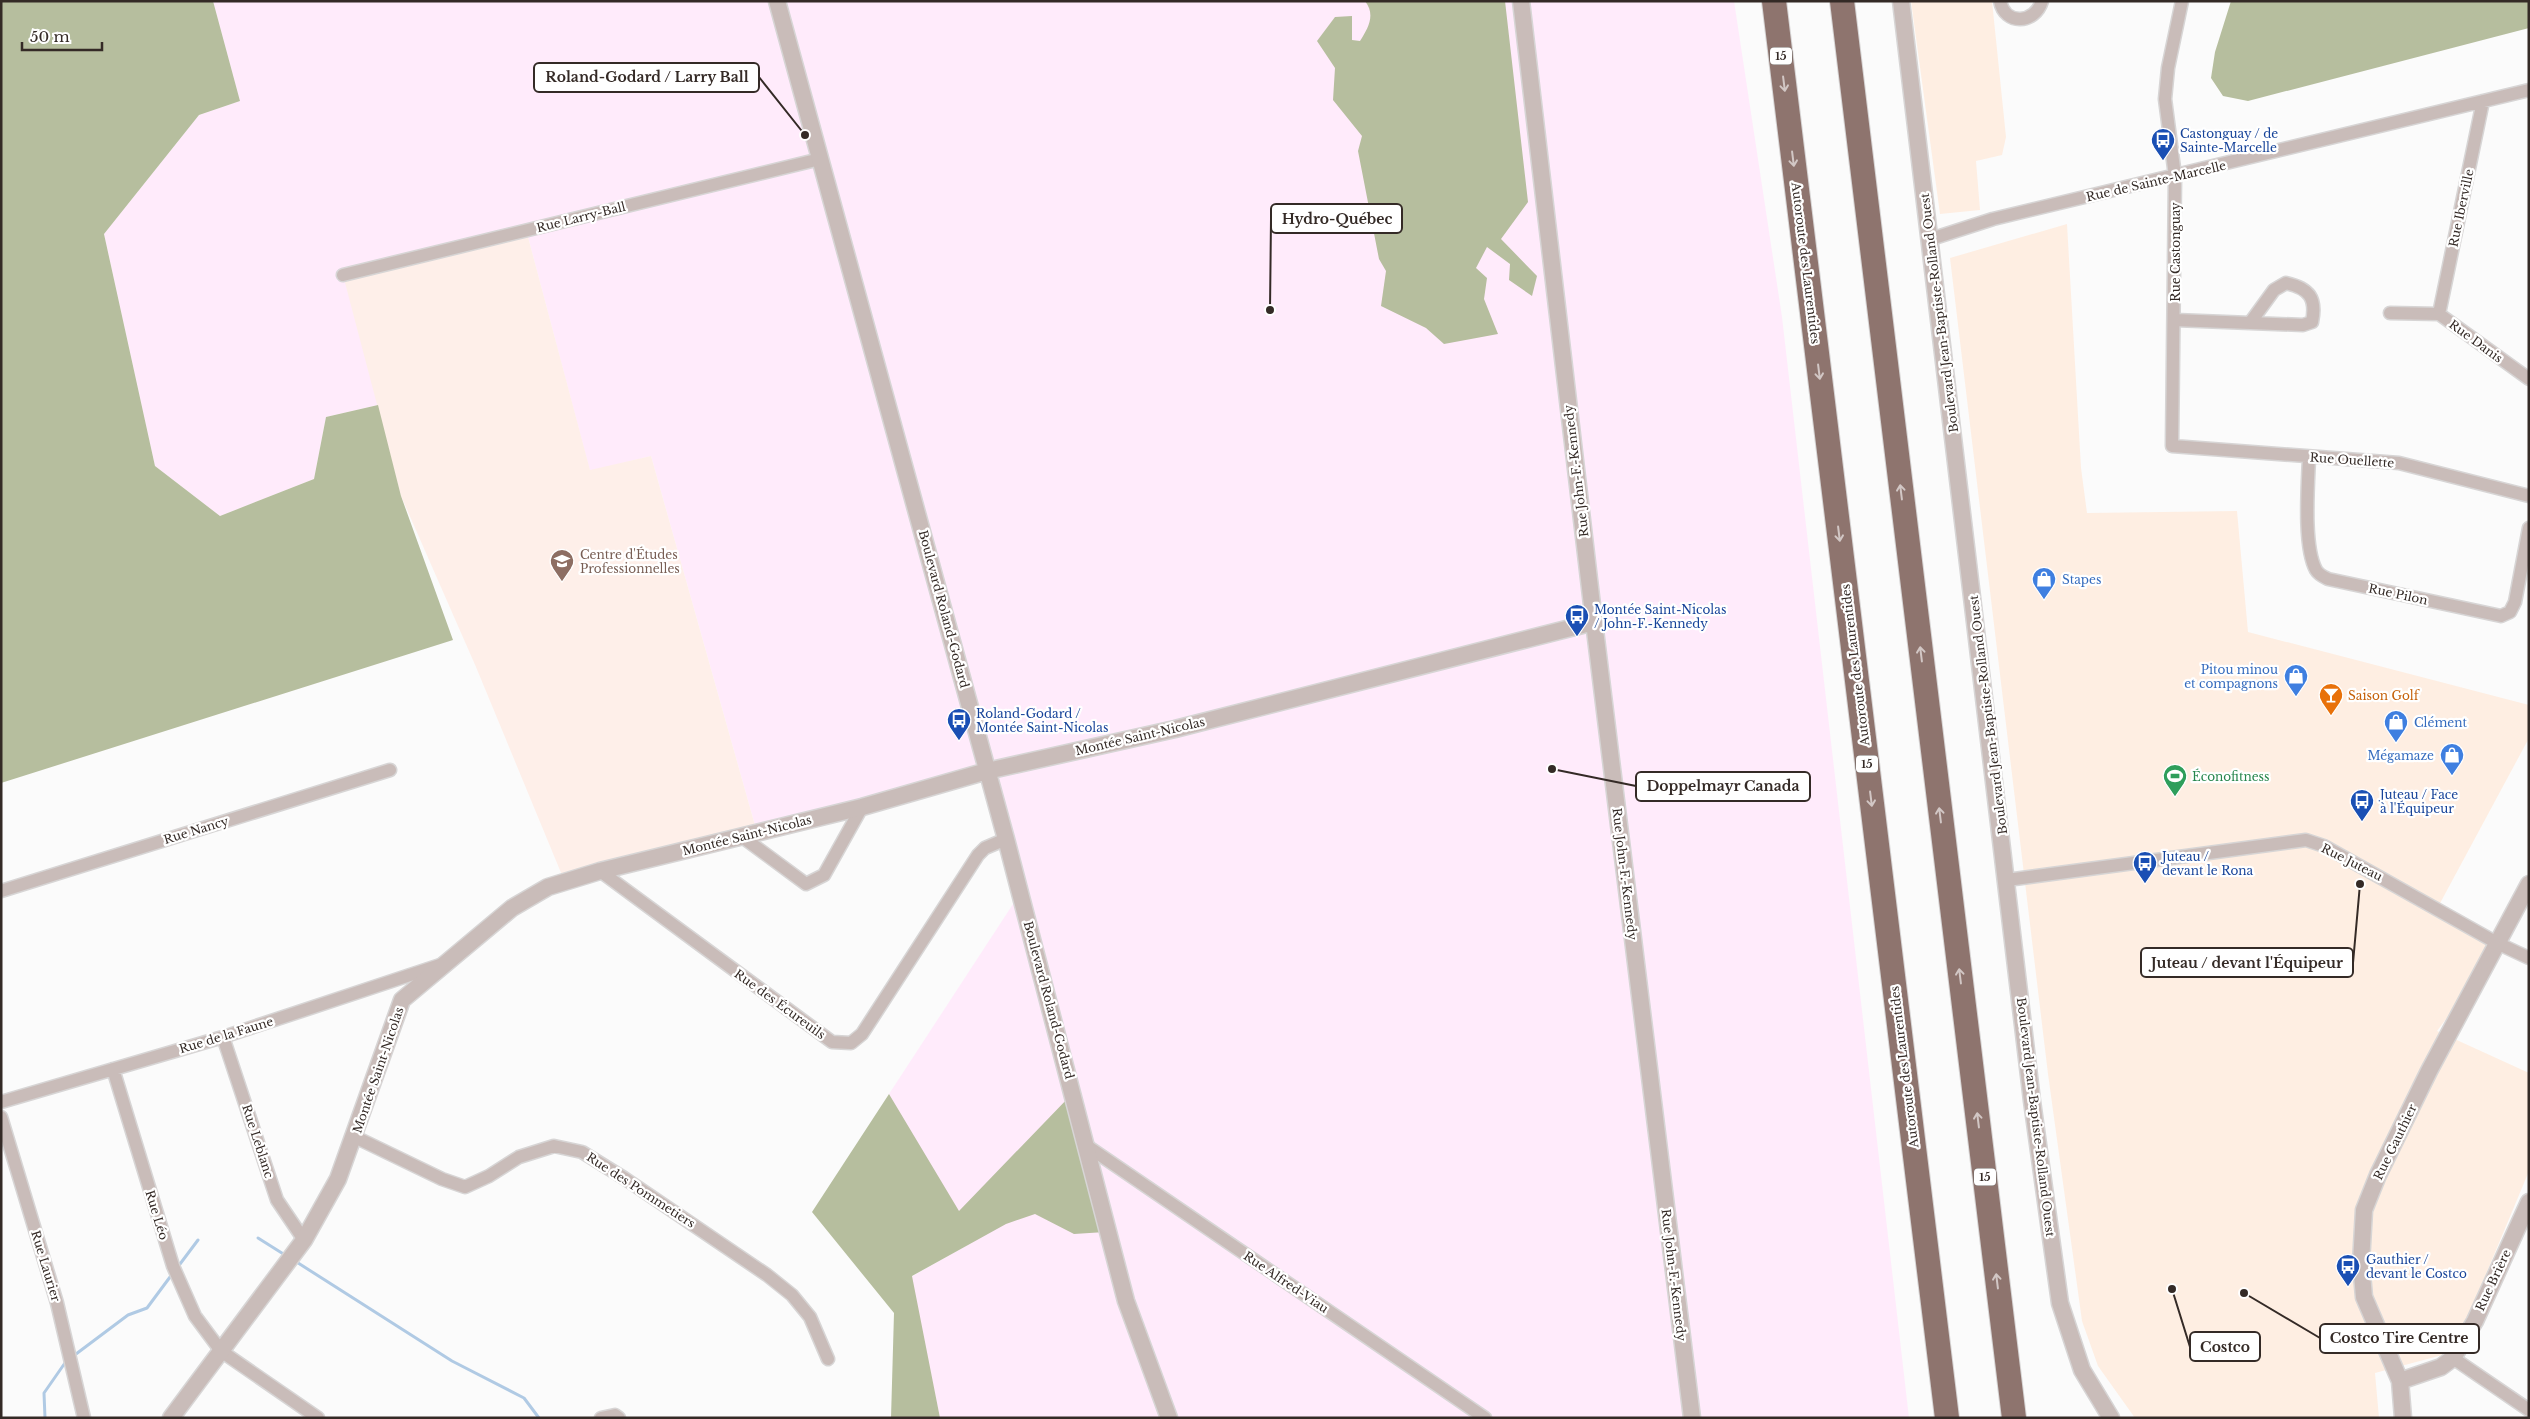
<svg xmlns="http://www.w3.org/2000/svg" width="2530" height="1419" font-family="'Libre Baskerville',serif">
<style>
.commercial{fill:#feeee2}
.industrial{fill:#ffebfb}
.built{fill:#feefe9}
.forest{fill:#b6be9e}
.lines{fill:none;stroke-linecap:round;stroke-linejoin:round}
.stream{stroke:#b0cae4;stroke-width:3}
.minor-casing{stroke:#d7d5d5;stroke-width:15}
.tertiary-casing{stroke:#d7d5d5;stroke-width:19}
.motorway-casing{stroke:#d7d5d5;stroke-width:26}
.minor{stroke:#c9bcb9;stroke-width:12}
.tertiary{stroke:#c9bcb9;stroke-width:16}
.motorway{stroke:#8e746e;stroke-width:24}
.oneway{stroke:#d2c7c5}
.labels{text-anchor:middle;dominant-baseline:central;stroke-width:4.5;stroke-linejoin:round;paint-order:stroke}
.shield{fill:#fff;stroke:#716a67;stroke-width:1}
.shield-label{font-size:11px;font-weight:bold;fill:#342a26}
.transit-label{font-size:12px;fill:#164399;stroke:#fff;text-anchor:start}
.street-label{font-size:12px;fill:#342a26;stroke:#fff}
.education-label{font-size:12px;fill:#785e54;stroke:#fff;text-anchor:start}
.shop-label{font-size:12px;fill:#366cbe;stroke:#fff;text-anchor:start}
.food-label{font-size:12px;fill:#c56008;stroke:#fff;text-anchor:start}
.leisure-label{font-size:12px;fill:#27864d;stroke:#fff;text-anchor:start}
.leader{fill:none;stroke:#342a26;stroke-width:2}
.callout-dot{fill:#342a26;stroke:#fff;stroke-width:2}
.callout{fill:#fff;stroke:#342a26;stroke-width:2}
.callout-label{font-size:14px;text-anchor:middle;font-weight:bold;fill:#342a26}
</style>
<rect width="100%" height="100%" fill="#fbfbfb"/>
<path class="commercial" d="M1911 1H1992L2006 137 2002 155 1976 161 1980 210 1940 214Z
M2067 224 2081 468 2087 513 2237 511 2248 632 2529 705V738L2438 907 2504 942 2437 1031 2529 1073V1171L2466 1322 2446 1354 2375 1373 2379 1418H2135L2098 1366 2082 1321 2048 1074 1950 258Z"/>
<path class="industrial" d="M213 1H1734L1782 317 1909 1418H940L911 1277 971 1243 889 1094 1015 901 987 771 756 829 651 456 590 471 528 237 378 405 326 417 314 479 220 516 155 466 104 234 199 115 240 101Z"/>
<path class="built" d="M528 237 590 470 651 456 756 829 564 880 476 667 401 496 343 275Z"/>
<path class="forest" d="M1 1H213L240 101 199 115 104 234 155 466 220 516 314 479 326 417 378 405 401 496 453 640 1 783Z
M1365 1H1505L1528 202 1501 239 1537 276 1532 296 1509 280 1510 264 1487 247 1476 268 1487 278 1484 299 1498 334 1444 344 1426 328 1381 306 1386 271 1379 259 1358 151 1362 136 1333 100 1335 68 1317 41 1335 17 1352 16V40L1360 41C1368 28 1376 15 1365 1Z
M2231 1H2529V28L2248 101 2223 96 2211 78 2215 52Z
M889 1094 959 1211 1070 1096 1105 1232 1074 1234 1035 1214 1006 1224 912 1276 940 1418H891L894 1313 812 1212Z"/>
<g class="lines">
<path class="stream" d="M258 1238 285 1255
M295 1261 452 1361 524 1398 539 1418
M177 1268 198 1240
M72 1357 128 1315 147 1308 173 1273
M45 1418 44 1393 67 1360"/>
<g class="minor-casing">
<path id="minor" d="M2000 1C2005 26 2035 24 2042 1
M2182 1 2168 68 2165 99 2175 176 2172 446 2399 463 2529 496
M1931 239 1993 219 2529 90
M343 275 820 159
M2390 313 2439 314 2529 379
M2439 314 2483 101
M2175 320 2303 325 2312 322C2317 298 2309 288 2286 283L2274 290 2250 323
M2309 457C2308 485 2303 546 2316 570 2319 575 2324 577 2328 579L2501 616 2510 612 2515 602 2529 528
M741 836 806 884 824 875 862 807
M600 871 832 1042 851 1043 862 1034 978 855 985 848 1006 839
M2007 880 2306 840 2324 846 2497 943 2529 958
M1 891 390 770
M223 1037 277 1200 304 1240
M113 1069 173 1266 195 1316 221 1351 318 1418
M1 1102 223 1037 440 965
M1 1117 57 1303 84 1418
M355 1137 442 1179 465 1187 489 1176 519 1157 554 1146 582 1152 624 1178 767 1275 792 1295 810 1317 828 1359
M1087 1146 1485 1418
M2453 1358 2529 1410
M601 1418 615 1415 619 1418"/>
</g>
<g class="tertiary-casing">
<path id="tertiary" d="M777 1 1006 839 1126 1301 1169 1418
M1521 1 1594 622 1692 1418
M1901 1 2032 1101 2060 1303 2082 1370 2111 1418
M2400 1381 2441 1367 2453 1358 2475 1321 2529 1202
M171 1418 304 1240 338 1179 402 1000 512 908 548 887 600 871 862 807 987 771 1175 729 1594 622
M2403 1418 2400 1381 2364 1297 2361 1263 2364 1210 2378 1175 2429 1071 2529 884"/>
</g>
<g class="motorway-casing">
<path id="motorway" d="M1774 1 1947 1418
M1842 1 2014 1418"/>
</g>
<use href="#minor" class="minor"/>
<use href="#tertiary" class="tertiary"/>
<use href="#motorway" class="motorway"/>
</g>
<defs><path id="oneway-shaft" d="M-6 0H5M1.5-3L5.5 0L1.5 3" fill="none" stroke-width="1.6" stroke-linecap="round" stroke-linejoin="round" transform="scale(1.25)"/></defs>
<g class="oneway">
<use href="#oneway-shaft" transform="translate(1784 84) rotate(83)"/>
<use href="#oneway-shaft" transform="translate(1793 159) rotate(83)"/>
<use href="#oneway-shaft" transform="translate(1819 372) rotate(83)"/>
<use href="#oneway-shaft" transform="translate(1901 492) rotate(-97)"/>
<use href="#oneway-shaft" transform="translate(1839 534) rotate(83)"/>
<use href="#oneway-shaft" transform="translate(1921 654) rotate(-97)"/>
<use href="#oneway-shaft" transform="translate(1871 799) rotate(83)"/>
<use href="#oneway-shaft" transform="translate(1940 815) rotate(-97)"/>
<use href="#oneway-shaft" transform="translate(1960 976) rotate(-97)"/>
<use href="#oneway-shaft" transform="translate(1978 1120) rotate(-97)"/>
<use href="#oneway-shaft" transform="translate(1997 1281) rotate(-97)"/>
</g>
<defs>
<g id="bus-pin" transform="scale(1.25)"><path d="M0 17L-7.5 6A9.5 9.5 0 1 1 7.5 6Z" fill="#1a4fb4" stroke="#fff"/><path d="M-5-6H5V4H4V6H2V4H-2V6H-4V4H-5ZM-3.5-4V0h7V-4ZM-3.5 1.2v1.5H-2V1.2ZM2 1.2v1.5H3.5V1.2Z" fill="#fff"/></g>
<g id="university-pin" transform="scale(1.25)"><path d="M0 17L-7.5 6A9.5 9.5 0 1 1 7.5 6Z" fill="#8d6e63" stroke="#fff"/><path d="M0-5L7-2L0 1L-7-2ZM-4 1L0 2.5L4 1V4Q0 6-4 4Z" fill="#fff"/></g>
<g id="shop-pin" transform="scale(1.25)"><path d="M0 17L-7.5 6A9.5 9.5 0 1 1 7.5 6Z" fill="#3f7fe0" stroke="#fff"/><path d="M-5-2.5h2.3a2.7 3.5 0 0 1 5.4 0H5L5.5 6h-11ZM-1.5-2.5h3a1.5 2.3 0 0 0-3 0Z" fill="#fff"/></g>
<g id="bar-pin" transform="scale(1.25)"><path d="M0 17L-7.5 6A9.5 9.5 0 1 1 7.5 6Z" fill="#e8710a" stroke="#fff"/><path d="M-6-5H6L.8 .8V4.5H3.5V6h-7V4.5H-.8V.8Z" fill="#fff"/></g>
<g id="stadium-pin" transform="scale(1.25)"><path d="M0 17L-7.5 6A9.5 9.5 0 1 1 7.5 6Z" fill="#2e9e5b" stroke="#fff"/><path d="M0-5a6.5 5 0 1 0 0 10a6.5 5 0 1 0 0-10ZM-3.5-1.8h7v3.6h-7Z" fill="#fff"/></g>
</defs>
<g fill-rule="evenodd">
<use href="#bus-pin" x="2163" y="140"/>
<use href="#university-pin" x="562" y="561"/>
<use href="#shop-pin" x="2044" y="579"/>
<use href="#bus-pin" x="1577" y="616"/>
<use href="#shop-pin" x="2296" y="676"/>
<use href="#bar-pin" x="2331" y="695"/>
<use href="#bus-pin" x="959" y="720"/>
<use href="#shop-pin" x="2396" y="722"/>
<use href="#shop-pin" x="2452" y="755"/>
<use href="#stadium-pin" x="2175" y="776"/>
<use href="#bus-pin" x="2362" y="801"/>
<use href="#bus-pin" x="2145" y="863"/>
<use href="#bus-pin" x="2348" y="1266"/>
</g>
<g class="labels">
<g class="shield">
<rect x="1770" y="47.5" width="22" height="17" rx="4"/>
<rect x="1856" y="755.5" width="22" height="17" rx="4"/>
<rect x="1974" y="1168.5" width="22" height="17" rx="4"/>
</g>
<g class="shield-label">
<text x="1781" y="56">15</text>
<text x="1867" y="764">15</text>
<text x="1985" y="1177">15</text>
</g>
<g class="transit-label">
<text x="2180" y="133">Castonguay / de<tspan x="2180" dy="14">Sainte-Marcelle</tspan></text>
<text x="1594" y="609">Montée Saint-Nicolas<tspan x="1594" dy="14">/ John-F.-Kennedy</tspan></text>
<text x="976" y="713">Roland-Godard /<tspan x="976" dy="14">Montée Saint-Nicolas</tspan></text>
<text x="2380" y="794">Juteau / Face<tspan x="2380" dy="14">à l'Équipeur</tspan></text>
<text x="2162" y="856">Juteau /<tspan x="2162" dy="14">devant le Rona</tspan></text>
<text x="2366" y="1259">Gauthier /<tspan x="2366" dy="14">devant le Costco</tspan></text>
</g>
<g class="street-label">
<text transform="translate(2156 181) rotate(-13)">Rue de Sainte-Marcelle</text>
<text transform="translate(2461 208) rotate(-78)">Rue Iberville</text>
<text transform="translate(581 217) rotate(-14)">Rue Larry-Ball</text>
<text transform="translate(2175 252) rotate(-90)">Rue Castonguay</text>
<text transform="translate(1806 263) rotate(83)">Autoroute des Laurentides</text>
<text transform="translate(1939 313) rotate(-97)">Boulevard Jean-Baptiste-Rolland Ouest</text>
<text transform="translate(2476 341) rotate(36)">Rue Danis</text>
<text transform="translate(2352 460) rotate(4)">Rue Ouellette</text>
<text transform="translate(1576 471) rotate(-97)">Rue John-F.-Kennedy</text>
<text transform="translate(2398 594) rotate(12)">Rue Pilon</text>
<text transform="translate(944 609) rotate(75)">Boulevard Roland-Godard</text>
<text transform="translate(1855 665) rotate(-97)">Autoroute des Laurentides</text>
<text transform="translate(1988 715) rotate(-97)">Boulevard Jean-Baptiste-Rolland Ouest</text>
<text transform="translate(1140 736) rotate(-13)">Montée Saint-Nicolas</text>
<text transform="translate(196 830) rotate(-17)">Rue Nancy</text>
<text transform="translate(747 835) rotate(-14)">Montée Saint-Nicolas</text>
<text transform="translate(2352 862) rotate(27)">Rue Juteau</text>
<text transform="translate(1625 874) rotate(83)">Rue John-F.-Kennedy</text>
<text transform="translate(1049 1000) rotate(75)">Boulevard Roland-Godard</text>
<text transform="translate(780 1004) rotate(36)">Rue des Écureuils</text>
<text transform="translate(226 1035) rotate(-17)">Rue de la Faune</text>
<text transform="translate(1904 1067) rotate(-97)">Autoroute des Laurentides</text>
<text transform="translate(378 1070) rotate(-71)">Montée Saint-Nicolas</text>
<text transform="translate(2036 1117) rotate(83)">Boulevard Jean-Baptiste-Rolland Ouest</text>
<text transform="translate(258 1141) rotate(72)">Rue Leblanc</text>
<text transform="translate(2395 1142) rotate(-64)">Rue Gauthier</text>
<text transform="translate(641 1190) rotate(33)">Rue des Pommetiers</text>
<text transform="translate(157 1215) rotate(73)">Rue Léo</text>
<text transform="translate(46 1266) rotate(73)">Rue Laurier</text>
<text transform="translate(1674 1275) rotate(83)">Rue John-F.-Kennedy</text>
<text transform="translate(2493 1280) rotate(-65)">Rue Brière</text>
<text transform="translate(1286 1282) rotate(34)">Rue Alfred-Viau</text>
</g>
<g class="education-label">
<text x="580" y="554">Centre d'Études<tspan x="580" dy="14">Professionnelles</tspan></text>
</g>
<g class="shop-label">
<text x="2062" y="579">Stapes</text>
<text x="2278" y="669" text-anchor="end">Pitou minou<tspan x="2278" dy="14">et compagnons</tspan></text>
<text x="2414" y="722">Clément</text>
<text x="2434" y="755" text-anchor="end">Mégamaze</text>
</g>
<g class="food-label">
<text x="2348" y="695">Saison Golf</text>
</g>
<g class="leisure-label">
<text x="2192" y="776">Éconofitness</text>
</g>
</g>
<path class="leader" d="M805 135L759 77M1270 310L1271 219M1552 769L1636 786M2360 884L2353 963M2244 1293L2320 1338M2172 1289L2190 1347"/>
<g class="callout-dot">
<circle cx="805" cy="135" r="5"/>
<circle cx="1270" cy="310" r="5"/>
<circle cx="1552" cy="769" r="5"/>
<circle cx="2360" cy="884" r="5"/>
<circle cx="2244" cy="1293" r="5"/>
<circle cx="2172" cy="1289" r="5"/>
</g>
<g class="callout">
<rect x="534" y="63" width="225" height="29" rx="5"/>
<rect x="1271" y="204" width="131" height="29" rx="5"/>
<rect x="1636" y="772" width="174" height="29" rx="5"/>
<rect x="2141" y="948" width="212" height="29" rx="5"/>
<rect x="2320" y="1324" width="159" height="29" rx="5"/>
<rect x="2190" y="1332" width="70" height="29" rx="5"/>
</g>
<g class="callout-label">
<text x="647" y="82">Roland-Godard / Larry Ball</text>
<text x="1337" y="224">Hydro-Québec</text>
<text x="1723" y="791">Doppelmayr Canada</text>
<text x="2247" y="968">Juteau / devant l'Équipeur</text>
<text x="2399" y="1343">Costco Tire Centre</text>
<text x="2225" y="1352">Costco</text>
</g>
<rect width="2530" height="1419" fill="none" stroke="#342a26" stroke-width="5"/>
<path d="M22 42v8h80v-8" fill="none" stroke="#342a26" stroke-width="2.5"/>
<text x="30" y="42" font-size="15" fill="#342a26" stroke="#ffffff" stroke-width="4" paint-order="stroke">50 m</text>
</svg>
